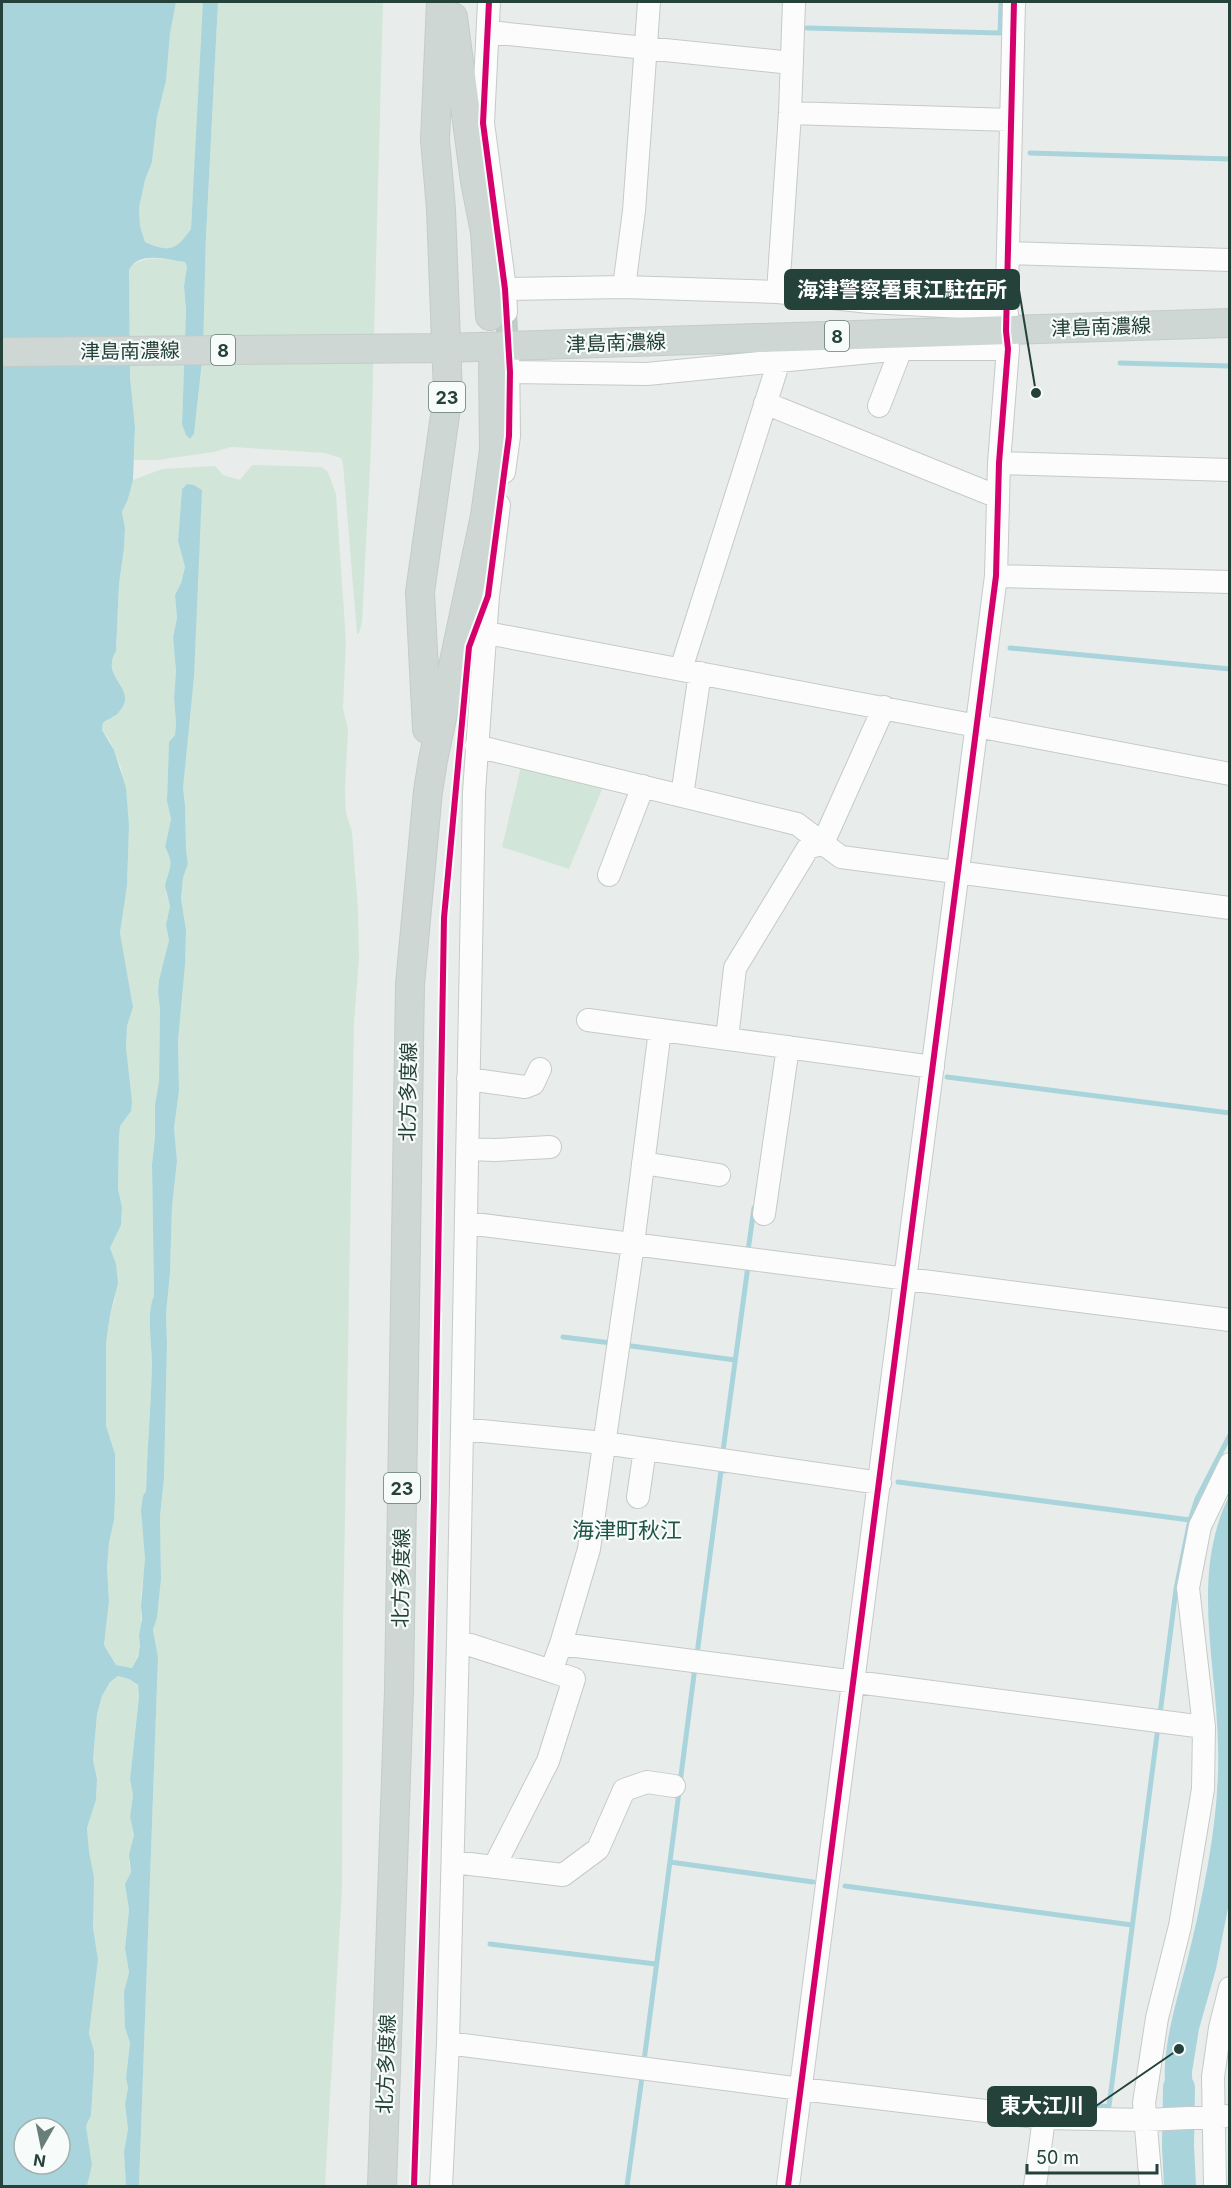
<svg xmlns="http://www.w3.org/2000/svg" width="1231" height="2188" font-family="Inter,'Noto Sans JP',sans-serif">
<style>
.green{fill:#d1e6d8}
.water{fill:#a9d4db;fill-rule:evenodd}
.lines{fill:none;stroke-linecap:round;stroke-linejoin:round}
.stream{stroke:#a9d4db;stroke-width:5}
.river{stroke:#a9d4db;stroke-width:32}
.minor-tunnel{stroke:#c1cbc8;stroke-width:22;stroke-dasharray:22 11;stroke-linecap:butt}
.minor-casing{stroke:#c5cac8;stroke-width:24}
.major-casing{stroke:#c3ccc9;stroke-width:30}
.minor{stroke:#fcfcfc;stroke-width:22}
.major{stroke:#cfd7d5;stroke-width:28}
.cycleway-casing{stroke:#f7fbf9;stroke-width:10}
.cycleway{stroke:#d6006c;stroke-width:6}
.labels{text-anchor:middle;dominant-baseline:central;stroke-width:4.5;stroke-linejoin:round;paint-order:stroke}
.shield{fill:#f7fbf9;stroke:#637a73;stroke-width:1.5}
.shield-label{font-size:18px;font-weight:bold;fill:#24423a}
.street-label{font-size:20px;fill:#24423a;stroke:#f7fbf9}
.quarter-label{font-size:22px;fill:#1f5548;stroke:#f7fbf9}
.leader{fill:none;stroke:#24423a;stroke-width:2}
.callout-dot{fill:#24423a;stroke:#f7fbf9;stroke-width:2}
.callout{fill:#24423a;stroke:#24423a;stroke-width:2}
.callout-label{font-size:21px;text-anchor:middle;font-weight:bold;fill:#fff}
</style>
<rect width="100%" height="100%" fill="#e8edeb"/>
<path class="green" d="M176 2H203L204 9 191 229C176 250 170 253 145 242L140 226 139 208 145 180 152 162 157 117 166 81 170 34Z
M218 2H383L371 449 362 622 359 633 357 634 343 464 341 458 325 453 231 447 214 452 158 460H134L135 427 130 377 129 270 130 267C147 253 166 260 185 262L187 267 184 286 186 310 182 424 190 439 194 434 203 352 206 236Z
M252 465 322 467 328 472 336 494 346 642 343 708 348 729 345 791 346 813 352 831 358 910 359 957 354 1024 343 1627 342 1888 325 2186H139L158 1657 153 1630 157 1618 161 1579 160 1516 164 1479 167 1342 166 1313 170 1273 172 1207 177 1161 174 1128 179 1091 178 1041 185 965 186 930 181 899 183 878 188 864 186 850 185 805 183 788 202 490 194 485 182 489 178 541 185 567 181 583 175 595 177 618 173 636 176 671 174 698 176 723 175 735 169 742 167 801 171 819 165 847 171 857 172 868 167 876 166 893 170 906 166 925 169 940 159 980 158 992 160 1010 159 1082 155 1104V1137L152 1164 154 1296C146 1312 152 1345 152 1365 151 1407 147 1449 146 1491 138 1520 145 1532 145 1560 145 1575 140 1590 141 1606 141 1626 143 1650 132 1668L116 1665 104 1645 109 1601 107 1567 109 1543 114 1520 115 1499V1454L106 1427V1343L110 1315 115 1299 110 1248 121 1225 122 1207 118 1189 119 1137 120 1126 132 1101 126 1047 127 1026 133 1007 120 933 127 886 129 826 121 768 110 741 102 730 103 724C108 719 115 717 119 712 140 688 99 679 116 651L119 584 124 548 125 527 122 512 128 499 133 480 162 469 215 466 223 475 240 480Z
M522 762 605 782 569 869 502 847Z
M118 1676 129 1679 138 1686 139 1697 130 1778 133 1795 130 1817 134 1835 129 1863 131 1872 125 1884 129 1910 125 1948 129 1972 126 1982 125 2012V2028L130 2043 126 2078 128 2088 125 2105 128 2129 124 2152 126 2186H87L92 2165 86 2126 91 2115 94 2068V2051L89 2034 98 1960 93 1927 87 1828 96 1800 97 1779 93 1760 97 1714 102 1696 110 1682Z"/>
<path class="water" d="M2 2H176L170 34 166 81 157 117 152 162 145 180 139 208 140 226 145 242C170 253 176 250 191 229L203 2H218L206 236 203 352 194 434 190 439 186 435 182 424 186 310 184 286 187 267 185 262C168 260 139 250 129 270L130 377 135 427 133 480 128 499 122 512 125 528 124 548 119 584 116 651C99 679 140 688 119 712 115 717 108 719 103 723L102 730 114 750 126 788 129 826 127 886 120 933 133 1007 127 1026 126 1047 132 1101 131 1111 120 1126 119 1137 118 1189 122 1207 121 1225 110 1248 116 1264 118 1283 110 1315 106 1343V1426L115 1454V1499L114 1520 109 1543 107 1567 109 1601 104 1645 116 1665 132 1668 138 1657 140 1645 139 1636 142 1619 141 1605 145 1559 141 1510 143 1496 146 1491C147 1449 151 1407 152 1365 152 1345 146 1312 154 1296L152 1164 155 1137V1104L159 1082 160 1010 158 992 159 980 169 940 166 925 170 906 165 886C169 867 175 865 165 847L171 819 167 801 169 742 175 735 176 723 174 698 176 671 173 637 177 618 175 595 181 583 185 567 178 541 182 489 187 484 194 485 202 490 194 676 183 788 185 805 186 850 188 864 183 878 181 899 186 930 185 965 178 1041 179 1091 174 1128 177 1161 172 1207 170 1273 166 1314 167 1342 164 1479 160 1516 161 1579 157 1618 153 1630 158 1657 139 2186H126L124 2152 128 2129 125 2104 128 2088 126 2078 130 2043 125 2028 124 1992 129 1972 125 1948 129 1910 125 1884 131 1872 129 1855 134 1835 130 1817 133 1795 130 1779 139 1697 138 1685 129 1679 118 1676 110 1682 102 1696 97 1714 93 1760 97 1779 96 1800 87 1828 89 1852 94 1877 93 1927 98 1960 89 2034 94 2051V2068L91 2115 86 2126 92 2165 87 2186H2ZM24 2128H60V2164H24Z
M1229 1496V1903L1216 1969 1199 2029 1192 2072 1193 2113 1166 2114C1166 2098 1164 2081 1165 2064 1168 2023 1182 1984 1191 1945 1206 1882 1220 1811 1218 1747 1217 1663 1190 1576 1229 1496Z"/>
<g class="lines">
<path class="stream" d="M807 28 1000 33 1001 2
M1030 153 1230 159
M1120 363 1230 366
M1010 648 1230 669
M947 1077 1230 1113
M748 1251 754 1208
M563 1337 611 1343
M624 1345 735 1360
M723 1451 748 1266
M898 1482 1190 1520
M697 1654 721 1471H725
M1160 1714 1176 1589 1190 1520 1197 1499 1230 1435
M680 1783 695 1667
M670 1862 813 1882
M845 1886 1132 1925
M490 1944 656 1964
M644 2061 679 1792
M1043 2107 1109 2106 1158 1727
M627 2186 642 2077"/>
<path class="river" d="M1179 2088 1178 2146 1180 2186"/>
<path class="minor-tunnel" d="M506 312 508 348"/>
<g class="minor-casing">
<path id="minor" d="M489 2 483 123 505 289 506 312
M489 32 792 63
M790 113 1011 120
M1008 253 1230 260
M624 287 634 211 649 2
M505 289 624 287 778 292 869 302 981 308 1007 314
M778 292 790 113 794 2
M510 372 647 374 901 349H1008
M765 403 998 497
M879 406 901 349
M999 463 1230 470
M504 472 509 436 508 348
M996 576 1230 582
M487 633 1230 774
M681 669 779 361
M476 746 797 824 841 857 1230 908
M682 796 700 673
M609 875 643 786
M588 1020 933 1067
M727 1039 735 968 808 848 823 843 884 707
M468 1079 525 1087 533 1084 540 1069
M468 1149 495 1150 550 1147
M643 1163 719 1175
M764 1214 788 1047
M467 1223 1230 1320
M462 1429 604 1443 880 1483
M638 1497 645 1449
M458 1641 551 1671 561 1644 1204 1727
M561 1644 589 1549 633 1244 660 1030
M453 1862 563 1875 598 1849 624 1790 647 1782 674 1786
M494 1867 548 1761 574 1679 551 1671
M448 2043 801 2089 1044 2118 1146 2120 1230 2116
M441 2186 448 2043 458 1641 474 792 488 596 499 505
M788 2186 996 576 999 463 1008 349 1006 331 1014 2
M1035 2186 1044 2118
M1151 2186 1144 2103 1157 2018 1180 1926 1203 1789 1204 1727 1188 1588 1200 1526 1230 1464
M1215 2186 1213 2077 1220 2028 1230 1988"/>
</g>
<g class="major-casing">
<path id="major" d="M453 17 475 181 485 232 490 316
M2 352 445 348 1230 323
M427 729 420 592 448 394 441 209 435 140 441 2
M382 2186 399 1690 410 984 428 791 433 760 485 516 494 450 493 366"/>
</g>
<use href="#minor" class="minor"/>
<use href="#major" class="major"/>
<g class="cycleway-casing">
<path id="cycleway" d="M414 2186 427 1791 434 1499 444 918 469 647 488 596 509 436 510 372 505 289 483 123 489 2
M788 2186 996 576 999 463 1008 349 1006 331 1014 2"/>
</g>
<use href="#cycleway" class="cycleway"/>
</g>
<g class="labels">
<g class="shield">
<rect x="825" y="321" width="24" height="30" rx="4.5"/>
<rect x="211" y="335" width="24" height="30" rx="4.5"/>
<rect x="429" y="382" width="36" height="30" rx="4.5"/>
<rect x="384" y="1473" width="36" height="30" rx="4.5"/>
</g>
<g class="shield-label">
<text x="837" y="336">8</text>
<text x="223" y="350">8</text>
<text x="447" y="397">23</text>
<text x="402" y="1488">23</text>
</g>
<g class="street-label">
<text transform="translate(1101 327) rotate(-2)">津島南濃線</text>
<text transform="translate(616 343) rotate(-2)">津島南濃線</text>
<text transform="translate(130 351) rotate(-1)">津島南濃線</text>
<text transform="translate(408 1092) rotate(-89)">北方多度線</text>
<text transform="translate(401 1578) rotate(-89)">北方多度線</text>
<text transform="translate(386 2064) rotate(-88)">北方多度線</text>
</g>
<g class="quarter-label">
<text x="627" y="1530">海津町秋江</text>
</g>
</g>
<path class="leader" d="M1036 393L1019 290M1179 2049L1096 2106"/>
<g class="callout-dot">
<circle cx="1036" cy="393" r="6"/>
<circle cx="1179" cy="2049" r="6"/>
</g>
<g class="callout">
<rect x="785" y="270" width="234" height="39" rx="6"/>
<rect x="988" y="2087" width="108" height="39" rx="6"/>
</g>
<g class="callout-label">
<text x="902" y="297">海津警察署東江駐在所</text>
<text x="1042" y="2113">東大江川</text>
</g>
<rect width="1231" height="2188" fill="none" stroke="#24423a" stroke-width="6"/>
<g transform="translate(42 2146) rotate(189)"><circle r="28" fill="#f7fbf9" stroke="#a3b1ad" stroke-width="1.5"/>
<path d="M0-4.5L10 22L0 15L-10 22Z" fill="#697e78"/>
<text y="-9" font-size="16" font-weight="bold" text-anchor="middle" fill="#24423a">N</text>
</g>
<path d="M1027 2164v9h130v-9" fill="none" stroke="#24423a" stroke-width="3"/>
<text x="1036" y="2164" font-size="18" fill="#24423a" stroke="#f7fbf9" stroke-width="4.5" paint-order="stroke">50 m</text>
</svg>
